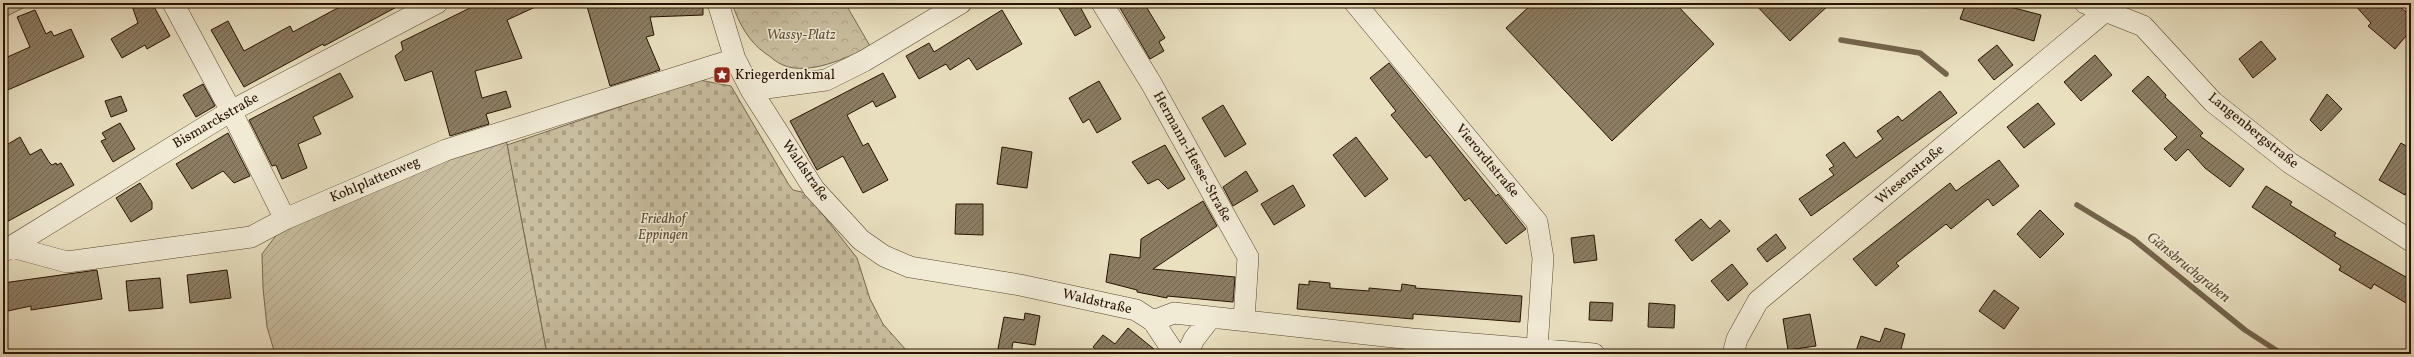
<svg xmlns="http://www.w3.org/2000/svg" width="2414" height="357" font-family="Vollkorn,serif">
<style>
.grass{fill:#c8bd9f;stroke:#786850}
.cemetery{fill:url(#cemetery-stones);stroke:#786850}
.park{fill:url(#park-crowns);stroke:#786850}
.garden{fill:url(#garden-furrows);stroke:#786850}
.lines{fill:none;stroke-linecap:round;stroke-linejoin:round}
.stream{stroke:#74644c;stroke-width:5.5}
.building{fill:url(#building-hatch);stroke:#281200}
.minor-casing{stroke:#584630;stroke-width:22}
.minor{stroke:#f1ebd6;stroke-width:21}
.labels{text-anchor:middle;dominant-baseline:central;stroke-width:3;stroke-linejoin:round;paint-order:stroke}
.park-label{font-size:14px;font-style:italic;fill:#604e38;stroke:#f1ebd6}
.poi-label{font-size:14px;fill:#281200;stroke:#f1ebd6;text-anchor:start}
.street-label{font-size:14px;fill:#281200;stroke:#f1ebd6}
.water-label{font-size:15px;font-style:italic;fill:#614f39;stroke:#f1ebd6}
</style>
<defs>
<pattern id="cemetery-stones" width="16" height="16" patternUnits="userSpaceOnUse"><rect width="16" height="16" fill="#c8bd9f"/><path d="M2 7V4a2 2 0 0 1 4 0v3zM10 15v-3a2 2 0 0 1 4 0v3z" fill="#aca187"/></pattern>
<pattern id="park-crowns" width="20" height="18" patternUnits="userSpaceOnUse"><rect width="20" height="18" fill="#c8bd9f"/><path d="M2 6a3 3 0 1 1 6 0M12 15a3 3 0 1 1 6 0" fill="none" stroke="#aca187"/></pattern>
<pattern id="garden-furrows" width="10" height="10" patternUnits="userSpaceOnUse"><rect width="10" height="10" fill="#c8bd9f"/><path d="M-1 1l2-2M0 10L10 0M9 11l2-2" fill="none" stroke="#aca187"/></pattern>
<pattern id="building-hatch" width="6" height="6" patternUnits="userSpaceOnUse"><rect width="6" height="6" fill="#8c7d64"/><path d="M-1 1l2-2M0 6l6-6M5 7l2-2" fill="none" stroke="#726550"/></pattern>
</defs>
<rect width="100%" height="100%" fill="#e9e0c0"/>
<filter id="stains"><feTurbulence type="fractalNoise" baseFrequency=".005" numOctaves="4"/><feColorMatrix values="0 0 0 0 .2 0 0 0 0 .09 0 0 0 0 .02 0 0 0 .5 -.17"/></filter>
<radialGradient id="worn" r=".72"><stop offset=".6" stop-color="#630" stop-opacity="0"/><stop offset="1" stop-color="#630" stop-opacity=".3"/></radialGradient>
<path class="grass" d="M3 3H33L3 18Z"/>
<path class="cemetery" d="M699 80 731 86 789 185 793 190 806 193 857 258 870 299 883 324 906 350 903 354H547L507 145Z"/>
<path class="park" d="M732 3H845L870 46C848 58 808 76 783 65 777 63 771 57 765 53 749 42 738 22 732 3Z"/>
<path class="garden" d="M506 139 547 354H275L267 327 263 288 262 254 281 229 456 153Z"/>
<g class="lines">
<path class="stream" d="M1841 40 1920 53 1946 74
M2077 205 2133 239 2245 330 2282 354"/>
</g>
<path class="building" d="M131 3H152L170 36 147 49 145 45 122 58 111 39 138 23Z
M347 3H404L324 46 323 44 244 87 211 30 228 21 244 51 290 26 293 32Z
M480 3H544L507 20 522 58 475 71 482 98 506 91 511 107 486 114 489 124 450 136 432 71 405 81 395 56 403 50 401 42Z
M586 3H620V6L635 3H703V15L650 17 654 35 646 37 660 70 610 86Z
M1056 3H1078L1091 27 1075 36Z
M1129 3H1144L1165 38 1159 42 1164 51 1150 59 1120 8Z
M1533 3H1675L1714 44 1612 141 1506 28Z
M1754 3H1831L1790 41Z
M1966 3H1995L2041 15 2034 41 1960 19Z
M2353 3H2395L2411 16V30L2395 49 2368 26 2371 23Z
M35 10 46 34 51 31 54 36 71 29 84 57 3 92V59L30 47 17 17Z
M1002 10 1022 44 977 70 969 58 950 70 946 64 919 79 906 56 929 43 934 52Z
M2261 41 2276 59 2253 78 2239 59Z
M1997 45 2013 65 1994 80 1978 60Z
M2095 55 2112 75 2081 101 2064 82Z
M1389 63 1496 196 1498 194 1526 229 1506 244 1469 198 1465 201 1430 155 1426 158 1391 115 1396 111 1370 78Z
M340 73 353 97 313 117 321 134 298 144 307 168 282 179 276 165 272 166 249 120Z
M883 73 896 97 876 107 873 101 847 115 863 146 868 143 888 180 863 193 843 156 817 170 790 121Z
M2148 76 2166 95 2165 97 2203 133 2200 136 2244 169 2230 187 2205 168 2188 149 2176 161 2164 149 2177 137 2132 91Z
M1099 81 1121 119 1097 133 1089 119 1083 123 1069 98Z
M203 84 215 106 196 117 183 95Z
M1940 91 1957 113 1811 216 1799 199 1834 175 1829 169 1834 166 1826 155 1844 142 1856 158 1883 139 1877 131 1898 116 1902 121Z
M2327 94 2342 109 2321 131 2310 120Z
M121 96 127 111 111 117 105 101Z
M2038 103 2055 124 2024 148 2007 127Z
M1223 105 1246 144 1225 157 1202 118Z
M120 123 135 149 113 162 101 141 106 139 102 133Z
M228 133 250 176 234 183 223 171 192 189 176 164Z
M20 137 30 155 41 149 49 162 52 165 56 163 57 165 61 163 74 185 3 224V147Z
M1356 137 1388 179 1365 197 1333 155Z
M2401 143 2411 149V185L2405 195 2379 180Z
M1165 145 1185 179 1168 189 1158 179 1148 184 1132 162Z
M1002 147 1032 152 1027 188 997 184Z
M1999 160 2019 186 1993 206 1988 199 1951 229 1946 224 1896 263 1899 266 1876 286 1853 259 1950 183 1956 191Z
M1246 171 1258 191 1233 206 1223 187Z
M140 183 152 202V209L131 222 116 198Z
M1293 185 1305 206 1274 225 1261 204Z
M2266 186 2292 202 2290 205 2336 233 2334 236 2411 280V306L2374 284 2371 289 2339 270 2341 266 2252 207Z
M1203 201 1217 226 1153 269 1235 277 1233 302 1167 296V298L1137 292V290L1106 282 1110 254 1140 258 1141 239Z
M956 204H983V235L955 234Z
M2040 210 2064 234 2040 258 2017 234Z
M1701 219 1710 229 1720 220 1730 231 1692 261 1675 240Z
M1776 234 1786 248 1767 262 1757 249Z
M1594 235 1597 260 1574 263 1571 238Z
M1732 264 1748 284 1728 301 1711 281Z
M97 270 102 299 31 310V306L3 312V283Z
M227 270 231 298 190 303 187 275Z
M160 278 163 308 129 311 126 281Z
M1309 281 1330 283V288L1369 291V288L1401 291 1402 284 1416 286 1415 288 1522 296 1520 322 1413 314V319L1297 309 1299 284 1309 285Z
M1994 290 2019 308 2004 329 1979 311Z
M1590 302 1613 303 1612 321 1589 320Z
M1649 303 1675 305 1674 328 1648 327Z
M1025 313 1040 316 1035 345 1013 342 1011 354H997L1004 317 1024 320Z
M1810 314 1816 346 1788 350 1783 319Z
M1128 328 1160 354H1101L1093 347 1103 335 1115 344Z
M1885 328 1905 334 1901 349 1907 351 1906 354H1855L1861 336 1880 342Z"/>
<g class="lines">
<g class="minor-casing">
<path id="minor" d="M173 3 231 111 285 219
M718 3 735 59 751 90 814 189 861 240 884 256 910 267 1020 285 1136 310 1153 321 1175 354
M1102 3 1151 83 1248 257 1244 320
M1355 3 1537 222 1543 258 1537 348
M2085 3 2143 26 2213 102 2290 163 2411 241
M751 90 826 80 864 61 961 3
M12 247 67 262 251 237 285 219 446 150 735 59
M4 251 231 111 437 3
M1153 321 1174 313 1412 339 1594 354
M1187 354 1194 339 1211 317
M1733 354 1737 339 1758 301 2115 3"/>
</g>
<use href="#minor" class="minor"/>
</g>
<defs>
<g id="sight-square" transform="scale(0.9)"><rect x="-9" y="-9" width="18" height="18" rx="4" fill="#8f2418" stroke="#f1ebd6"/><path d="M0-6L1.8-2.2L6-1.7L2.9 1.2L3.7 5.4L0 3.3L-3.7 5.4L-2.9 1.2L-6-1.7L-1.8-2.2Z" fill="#fff"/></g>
</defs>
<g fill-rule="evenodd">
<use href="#sight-square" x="722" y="75"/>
</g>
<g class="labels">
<g class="park-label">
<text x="801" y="35">Wassy-Platz</text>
<text x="663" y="219">Friedhof<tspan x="663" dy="16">Eppingen</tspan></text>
</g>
<g class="poi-label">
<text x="735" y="75">Kriegerdenkmal</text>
</g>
<g class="street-label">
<text transform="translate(216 121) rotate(-30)">Bismarckstraße</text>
<text transform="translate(2253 131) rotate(39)">Langenbergstraße</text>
<text transform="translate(1192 157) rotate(61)">Hermann-Hesse-Straße</text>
<text transform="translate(1487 161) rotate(50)">Vierordtstraße</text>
<text transform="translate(805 171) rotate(55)">Waldstraße</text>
<text transform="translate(1910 175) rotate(-40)">Wiesenstraße</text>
<text transform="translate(375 180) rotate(-23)">Kohlplattenweg</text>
<text transform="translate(1097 302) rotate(13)">Waldstraße</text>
</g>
<g class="water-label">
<text transform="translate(2188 268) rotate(39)">Gänsbruchgraben</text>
</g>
</g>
<rect width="2414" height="357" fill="none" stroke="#e9e0c0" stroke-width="16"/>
<rect x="4" y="4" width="2406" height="349" fill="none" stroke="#281200" stroke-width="2"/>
<rect x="8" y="8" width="2398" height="341" fill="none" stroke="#281200"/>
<rect width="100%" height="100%" filter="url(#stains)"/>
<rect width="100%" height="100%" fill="url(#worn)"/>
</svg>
